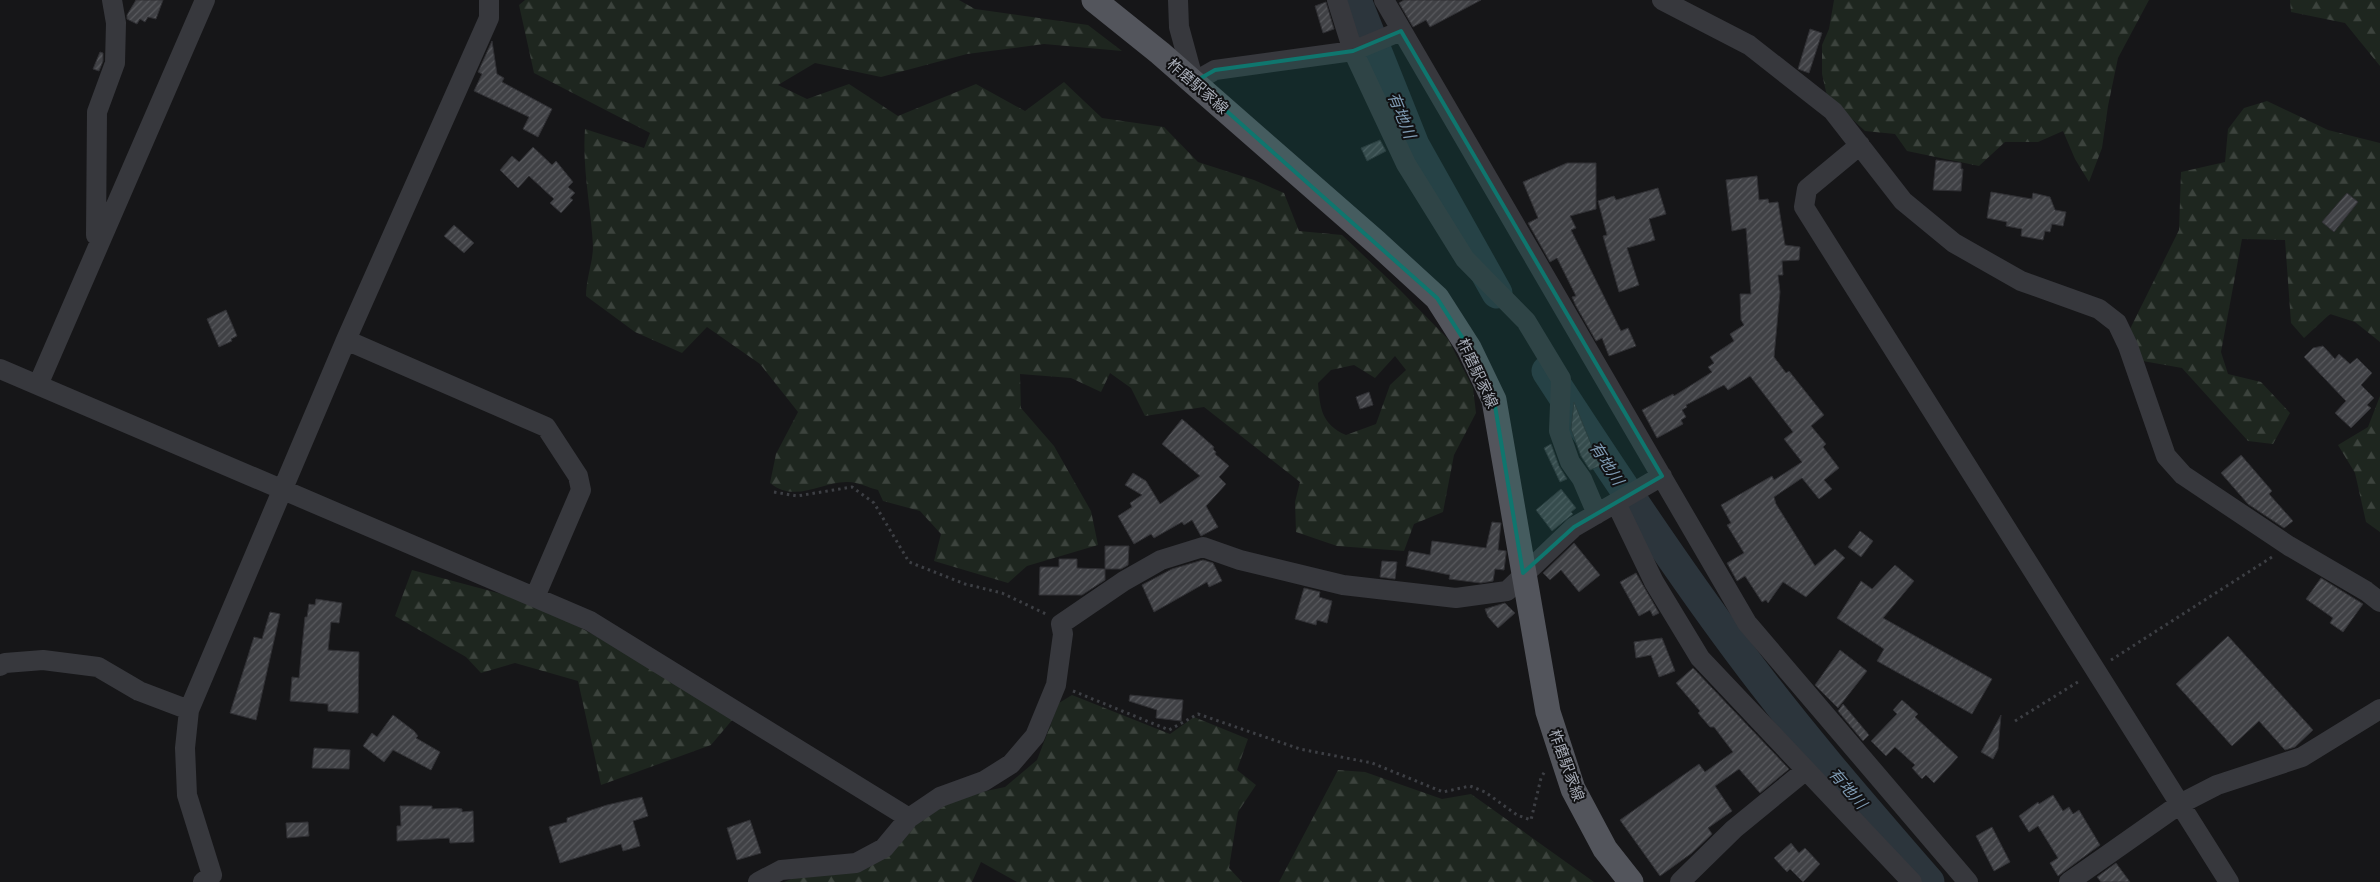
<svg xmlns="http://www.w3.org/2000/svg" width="2380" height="882" font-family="Mulish,'Noto Sans JP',sans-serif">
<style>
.forest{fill:url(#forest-firs);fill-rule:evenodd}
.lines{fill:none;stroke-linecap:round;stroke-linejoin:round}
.river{stroke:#2c353c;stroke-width:31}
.building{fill:url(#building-hatch);stroke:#303034}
.path{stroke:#3d3f44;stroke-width:3;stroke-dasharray:2.5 4;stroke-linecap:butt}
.minor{stroke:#37383d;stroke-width:20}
.major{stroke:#53555c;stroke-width:25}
.marked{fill:#0f766e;fill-opacity:0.2;stroke:#0f766e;stroke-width:4;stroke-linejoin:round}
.labels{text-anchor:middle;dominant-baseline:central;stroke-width:4;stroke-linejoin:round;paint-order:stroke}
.street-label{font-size:15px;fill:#a8adb8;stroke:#111113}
.water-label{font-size:16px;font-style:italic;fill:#7f9bb3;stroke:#111113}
</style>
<defs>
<pattern id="forest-firs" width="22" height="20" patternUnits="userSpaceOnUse" patternTransform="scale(1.25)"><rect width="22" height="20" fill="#1e261f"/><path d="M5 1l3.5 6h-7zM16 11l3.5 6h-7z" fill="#3c433d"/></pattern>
<pattern id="building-hatch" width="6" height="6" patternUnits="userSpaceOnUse" patternTransform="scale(1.25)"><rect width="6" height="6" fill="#404145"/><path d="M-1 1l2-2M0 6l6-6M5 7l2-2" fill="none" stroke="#595a5e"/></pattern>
</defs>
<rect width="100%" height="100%" fill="#161618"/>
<path class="forest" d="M525 0H959L975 9 1088 25 1122 51 1044 44 967 54 881 77 815 63 778 85 807 99 849 84 898 116 976 84 1025 111 1064 82 1102 118 1164 127 1198 162 1254 180 1284 193 1299 231 1342 235 1400 290 1448 339 1473 388 1476 413 1454 455 1443 512 1414 524 1404 551 1337 546 1296 532 1295 502 1300 482 1204 407 1145 416 1131 388 1110 373 1101 392 1071 378 1020 374 1021 408 1054 446 1091 511 1098 545 1027 566 1008 583 934 561 941 534 920 511 883 501 878 490C869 488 858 482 848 482 822 481 796 504 770 483L776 454 798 412 760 364 707 327 682 353 635 332 586 296C586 279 593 262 593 246 591 207 582 169 585 129L644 148 650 133 534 73 519 5ZM1395 356 1406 370 1390 385 1376 424 1346 435C1321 424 1320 408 1318 383L1331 370 1354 365 1375 378Z
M1834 0H2149L2118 58 2108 106 2102 148 2089 182 2075 159 2063 131 2038 142H2005L1979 166 1907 151 1895 134 1865 131 1827 96 1822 74V45L1829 29Z
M2290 0H2380V66L2345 23 2291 12Z
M2267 101 2328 130 2380 143V342L2355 322 2330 314 2304 338 2291 323 2285 240 2242 239 2221 352 2228 374 2261 382 2290 413 2273 444 2248 441 2182 368 2137 360 2129 331 2179 230 2181 172 2225 162 2228 129 2244 108Z
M2380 396V532L2366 522 2355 473 2338 445 2368 427Z
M412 570 528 601 616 646 733 719 711 745 601 785 578 681 515 663 481 673 466 657 395 616Z
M1072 695 1170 734 1194 717 1248 739 1237 770 1256 785 1238 812 1229 868 1242 882H1017L981 862 972 882H784L899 835 958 797 1005 787 1037 760 1059 703Z
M1338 770 1365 772 1442 799 1471 794 1594 882H1279Z"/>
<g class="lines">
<path class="river" d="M1356 0 1414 145 1497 293
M1547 371C1608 465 1670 559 1737 649 1797 730 1863 806 1929 882"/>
</g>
<path class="building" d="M136 0H163L156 19 148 17 145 22 140 19 137 24 127 19V15Z
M1404 0H1481L1430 27 1426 20 1413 27 1399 3Z
M1326 2 1334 29 1323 33 1315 6Z
M1810 29 1822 33 1809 73 1798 69Z
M492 41 497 74 504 78 502 82 552 109 538 137 523 129 529 117 474 91 482 74 478 72Z
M100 52 103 53V61L99 71 93 69Z
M1380 140 1386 151 1367 161 1361 148Z
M533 147 552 165 556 161 573 182 568 187 575 193 570 198 573 200 561 213 550 203 554 199 529 176 518 188 500 170 512 156 519 162Z
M1936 160 1961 163V169H1963L1961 191 1933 190Z
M1567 163H1596V209L1570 216 1576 228 1571 230 1621 331 1628 328 1636 346 1609 356 1602 338 1596 341 1576 306 1572 297 1576 296 1557 258 1550 262 1528 223 1538 218 1523 182Z
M1757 176 1759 200 1768 199 1769 203 1778 202 1785 245 1800 247 1799 260 1782 261 1783 275H1778L1780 292 1774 357 1786 373 1789 371 1824 415 1811 426 1826 444 1823 447 1839 468 1824 480 1832 489 1819 499 1802 478 1774 497 1776 504 1815 566 1835 549 1845 558 1806 597 1783 582 1768 603 1766 600 1762 602 1745 576 1737 581 1727 563 1744 553 1727 525 1731 523 1721 505 1772 476 1774 480 1802 462 1784 439 1793 432 1750 376 1728 390 1724 385 1686 405 1687 407 1682 410 1686 417 1681 420 1683 424 1657 438 1642 410 1673 394 1674 396 1712 372 1708 367 1714 363 1710 357 1734 341 1730 334 1744 325 1741 320 1740 294H1751L1746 228 1732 231 1726 180Z
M1658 188 1666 214 1649 219 1655 240 1627 248 1639 285 1619 292 1603 236 1607 235 1598 201 1614 196 1616 200Z
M1991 192 2032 199 2033 193 2050 197 2055 210 2066 212 2063 226 2052 224 2050 232 2045 231 2043 240 2021 236 2022 229 2006 226 2007 222 1987 218Z
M2347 193 2358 202 2334 232 2322 222Z
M454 225 474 243 464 253 444 236Z
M226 310 237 336 231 339 232 341 219 347 207 319Z
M2323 346 2335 359 2339 354 2350 364 2357 358 2372 373 2361 385 2374 398 2367 405 2371 408 2351 428 2335 413 2346 401 2304 357 2313 348Z
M1369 392 1373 405 1360 409 1356 397Z
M1574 402 1600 466 1590 470 1581 456 1571 429Z
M1182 419 1214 447 1213 449 1216 452 1215 454 1229 466 1219 477 1226 484 1206 506 1218 527 1201 536 1192 520 1184 525 1182 522 1154 538 1151 534 1134 544 1118 516 1132 507 1130 503 1142 495 1125 485 1133 473 1146 481 1160 504 1200 476 1162 444Z
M1551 444 1559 466 1567 479 1560 482 1544 448Z
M2241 455 2272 491 2269 494 2293 521 2284 528 2248 504 2221 473Z
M1561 489 1576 508 1571 512 1573 514 1552 531 1536 510Z
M1492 522 1501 523 1498 550 1506 551V554L1504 570 1495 569 1493 581 1481 583 1449 579 1450 575 1406 566 1409 551 1430 555 1432 541 1486 548Z
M1860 531 1873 541 1861 557 1848 547Z
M1574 543 1600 575 1579 592 1561 570 1550 580 1543 573Z
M1105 546H1129L1128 565 1121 569H1105Z
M1059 559H1077V568L1105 569V580L1082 595H1039L1040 567H1059Z
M1203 560 1213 563 1222 581 1209 587 1207 582 1154 612 1142 585 1172 569Z
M1382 561 1397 562 1395 579 1380 577Z
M1895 565 1914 581 1883 618 1992 679 1972 714 1877 661 1884 649 1837 618 1861 581 1872 589Z
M1636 573 1659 613 1653 616 1650 610 1639 616 1620 582Z
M2321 578 2363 604 2343 632 2330 623 2333 618 2306 599Z
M1304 588 1320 592 1319 597 1332 601 1327 623 1317 620 1316 625 1295 619Z
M316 599 342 603 339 623 331 622 328 650 359 652 358 713 328 711V704L290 701 292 677 299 678 305 617H307L309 604 315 605Z
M1505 603 1515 613 1498 628 1488 617 1485 609Z
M270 612 280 614 256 720 230 713 254 637 262 639Z
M2228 636 2313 730 2295 747 2285 750 2259 721 2232 746 2176 684Z
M1662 638 1675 671 1659 677 1651 655 1636 658 1634 642Z
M1840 650 1867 671 1838 708 1815 685Z
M1693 668 1789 769 1760 793 1739 769 1715 786 1732 811 1708 828 1712 834 1692 853 1660 876 1620 820 1699 764 1705 772 1733 752 1714 727H1710L1698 713 1700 711 1676 683Z
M1130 695 1183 700 1181 721 1156 718 1157 710 1129 701Z
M1902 700 1918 714 1915 717 1958 757 1934 783 1926 775 1922 779 1912 768 1915 765 1895 747 1886 756 1871 741 1897 714 1893 710Z
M1843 704 1869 735 1863 741 1838 711Z
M393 715 414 731 418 736 416 738 440 752 431 770 393 750 384 762 363 746 372 733 377 737Z
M2001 715 1998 749 1993 759 1981 752Z
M314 748 350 750 349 769 312 768Z
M2053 795 2063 811 2069 807 2073 814 2079 810 2100 845 2058 876 2050 863 2058 858 2038 826 2029 832 2019 816 2038 802 2039 804Z
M642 797 648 816 633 821 640 846 623 851 621 844 560 863 549 827 567 822V818L607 805Z
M400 806H432V809L457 808 462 809V812L473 811 474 842 450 843 449 838 397 841V826H401Z
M750 820 761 853 737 860 727 828Z
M308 822 309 836 287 838 286 823Z
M1992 827 2010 862 1994 871 1976 836Z
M1791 843 1799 853 1805 848 1820 864 1803 882 1790 869 1787 872 1774 858Z
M2116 863 2130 882H2101L2097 877Z"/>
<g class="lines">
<path class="path" d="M774 492 797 496 852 487 874 503 909 562 965 584 1002 593 1046 614
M2111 660 2272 557
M1073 691 1169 730 1198 714 1300 749 1372 763 1443 792 1470 786 1485 792 1517 815 1531 820 1541 778 1545 771
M2015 721 2081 680"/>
<path class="minor" d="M1178 0 1179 27 1194 82 1215 70 1353 51 1401 31
M1337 0 1353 51 1406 164 1465 259 1526 321 1561 379 1559 431 1570 462 1582 479 1597 514
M1384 0 1747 623 1968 882
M1662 0 1749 45 1833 111 1903 201 1954 243 2021 281 2099 309 2117 323 2128 346 2166 456 2183 475 2289 546 2366 591 2380 602
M1860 145 1807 189 1804 207 2229 882
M102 237 96 235 97 112 115 63 116 23 112 0
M346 340 546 427 578 476 581 490 535 597
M0 369 590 621 909 818
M38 385 205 0
M1616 503 1654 582 1700 658 1912 882
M0 666 5 663 43 660 98 667 139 691 189 710
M203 882 212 875 187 795 185 748 189 710 346 340 489 18V0
M758 882 781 870 856 863 884 848 909 818 940 797 984 781 1011 764 1035 736 1056 685 1063 634 1061 624 1124 581 1161 560 1203 547 1240 560 1343 585 1456 598 1507 591 1574 527 1662 476
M1680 882 1734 829 1806 770
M2069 882 2180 804 2217 785 2302 757 2380 709"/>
<path class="major" d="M1094 0 1160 53 1377 243 1437 298 1469 348 1494 400 1548 712 1573 789 1605 849 1631 882"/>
</g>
<path class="marked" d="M1401 31 1662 476 1574 527 1523 573 1494 400 1469 348 1437 298 1194 82 1215 70 1353 51Z"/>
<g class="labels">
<g class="street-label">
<text transform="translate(1198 86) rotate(41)">柞磨駅家線</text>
<text transform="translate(1478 373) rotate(65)">柞磨駅家線</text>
<text transform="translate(1567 765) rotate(70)">柞磨駅家線</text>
</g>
<g class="water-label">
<text transform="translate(1402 115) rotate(68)">有地川</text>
<text transform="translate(1607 463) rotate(57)">有地川</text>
<text transform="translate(1848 788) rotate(49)">有地川</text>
</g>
</g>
</svg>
